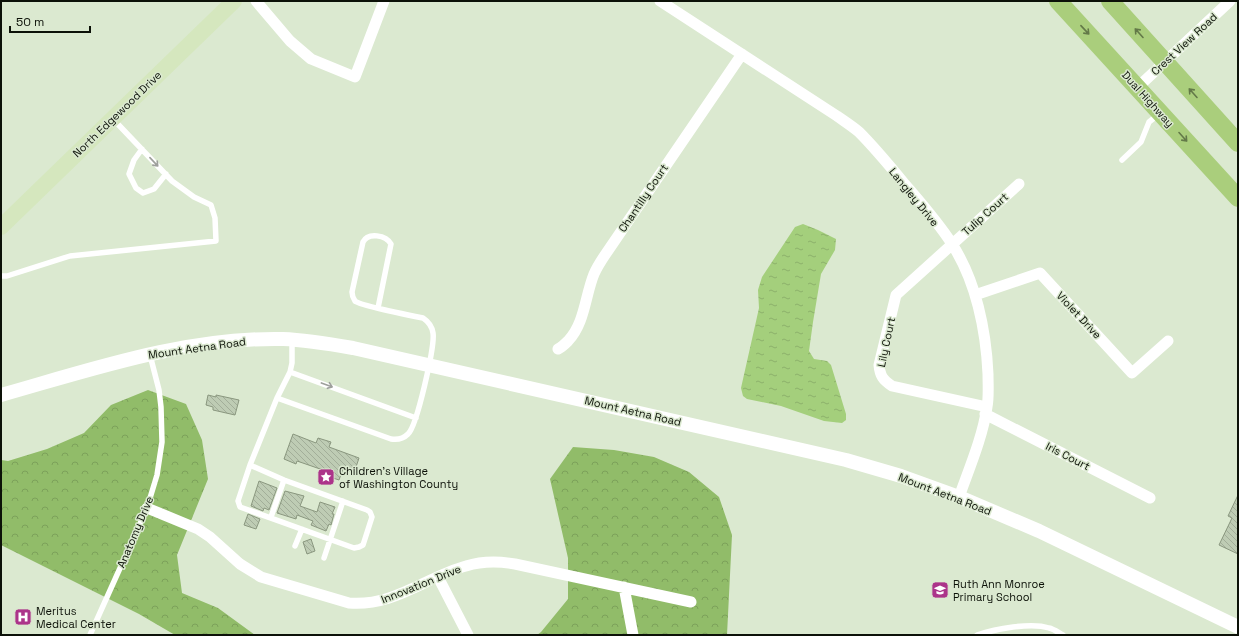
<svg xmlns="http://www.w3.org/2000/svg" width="1239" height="636" font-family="'Space Grotesk',sans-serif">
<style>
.forest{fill:url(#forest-crowns)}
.water{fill:url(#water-ripples)}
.building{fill:url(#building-back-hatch);stroke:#8a977f}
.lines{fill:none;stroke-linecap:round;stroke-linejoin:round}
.service{stroke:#fff;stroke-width:5.5}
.minor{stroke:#fff;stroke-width:11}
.tertiary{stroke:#fff;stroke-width:14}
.secondary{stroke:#d5e7be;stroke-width:16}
.primary{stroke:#aace7c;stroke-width:18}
.oneway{stroke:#637948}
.oneway2{stroke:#9ea09c}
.labels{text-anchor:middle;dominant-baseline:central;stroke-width:3;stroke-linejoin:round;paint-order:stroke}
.street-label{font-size:11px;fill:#0c1108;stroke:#dbe9d0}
.poi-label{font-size:11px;fill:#0c1108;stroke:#dbe9d0;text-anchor:start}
</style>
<defs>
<pattern id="forest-crowns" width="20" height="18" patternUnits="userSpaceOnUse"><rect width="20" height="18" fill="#91bc69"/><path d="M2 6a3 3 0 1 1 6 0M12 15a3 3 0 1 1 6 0" fill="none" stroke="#7ca15a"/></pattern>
<pattern id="water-ripples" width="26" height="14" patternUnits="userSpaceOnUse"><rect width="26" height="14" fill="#a4cf7c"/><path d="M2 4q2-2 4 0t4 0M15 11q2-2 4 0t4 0" fill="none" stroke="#8cb16a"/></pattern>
<pattern id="building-back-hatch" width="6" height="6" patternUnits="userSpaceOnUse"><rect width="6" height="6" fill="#beccb4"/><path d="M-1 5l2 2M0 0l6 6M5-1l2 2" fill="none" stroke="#a2ae99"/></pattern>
</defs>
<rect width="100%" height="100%" fill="#dbe9d0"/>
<path class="forest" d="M148 390 186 404 202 440 208 479 177 555 182 593 218 608 255 635H175L139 614 1 545V460L8 461 47 449 84 433 111 405Z
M573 447 614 450 654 457 689 472 719 497 732 535 727 635H537L541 632 568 599V558L550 479Z"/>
<path class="water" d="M803 224 818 230 836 239 835 250 821 274 813 322 809 351 814 359 827 361 831 365 846 414V420L842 423 824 421 781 406 747 399 743 396 741 388 759 308 758 290 762 277 795 227Z"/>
<path class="building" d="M208 395 216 397V395L239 400 235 415 213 410V407L206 405Z
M293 434 316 443 318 438 331 442 329 447 359 458 354 473 343 469 339 480 324 475 326 471 297 461 296 464 284 459Z
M259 481 277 488 269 510 264 508 263 511 251 506Z
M285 491 304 496 300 506 317 512 320 502 335 507 332 514H334L331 525 329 524 326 531 311 525 313 521 297 515 296 519 277 513Z
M1238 495V554L1219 545 1232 518 1228 516Z
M248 514 260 519 256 529 244 525Z
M311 539 315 551 307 554 303 542Z"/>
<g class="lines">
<path class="service" d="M142 149 134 160 129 174 136 188 143 193 154 189 166 174
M1122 160 1141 142 1149 122 1159 114
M1 276H7L70 256 216 241 215 218 211 205 194 197 172 181 113 119
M290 372 416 418
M277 398 391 439C397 440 403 439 408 434 417 426 435 346 433 333 432 326 429 322 423 318 413 316 359 305 355 301 353 298 352 295 352 292L363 242C368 232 386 235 391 244L378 308
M250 465 284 480 367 510 370 512 372 517 363 545 359 547 354 548 240 507 238 501Z
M250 465 277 398 290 372 292 363V340
M271 517 284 480
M295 546 302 529
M324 558 343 501
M90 635 147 508 157 475 162 442 161 407 159 390 150 355
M977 635C995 629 1031 622 1049 628 1054 629 1059 633 1063 635"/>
<path class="minor" d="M256 1 290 41 311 59 355 77 384 1
M660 1 837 116C844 121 852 126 859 132 875 148 889 165 903 182 920 202 938 222 952 244 976 281 986 330 988 374 988 385 989 397 987 407 983 436 969 469 959 497
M1138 87 1230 1
M975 295 1040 273 1132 373 1168 341
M558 349C562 347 565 344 568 341 585 323 585 296 594 274 597 267 601 261 605 255L742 54
M987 407 892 386C883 380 880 376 879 365L896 295 1019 184
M985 414 1150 498
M147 508 198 529 210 537 240 564 261 577 349 603C393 607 426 577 466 566 482 561 498 561 515 564L691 602
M438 577 468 635
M624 587 633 635"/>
<path class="tertiary" d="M1 395C93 369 186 337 283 339 307 340 330 344 353 348L846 460 901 476 959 497 1039 531 1238 627"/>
<path class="secondary" d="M1 227 234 1"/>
<path class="primary" d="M1058 1 1238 198
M1110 1 1238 143"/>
</g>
<defs><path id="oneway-shaft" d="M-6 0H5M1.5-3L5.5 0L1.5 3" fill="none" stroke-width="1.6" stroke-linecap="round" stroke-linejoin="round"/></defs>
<g class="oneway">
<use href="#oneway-shaft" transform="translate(1085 30) rotate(47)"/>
<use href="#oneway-shaft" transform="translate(1139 33) rotate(-132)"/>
<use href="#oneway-shaft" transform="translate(1193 93) rotate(-132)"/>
<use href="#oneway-shaft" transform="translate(1183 137) rotate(48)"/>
</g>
<g class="oneway2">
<use href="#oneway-shaft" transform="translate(154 162) rotate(47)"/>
<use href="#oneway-shaft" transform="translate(327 385) rotate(20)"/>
</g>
<defs>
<g id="sight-square" transform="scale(0.9)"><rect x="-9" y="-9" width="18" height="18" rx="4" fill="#ac348a" stroke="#dbe9d0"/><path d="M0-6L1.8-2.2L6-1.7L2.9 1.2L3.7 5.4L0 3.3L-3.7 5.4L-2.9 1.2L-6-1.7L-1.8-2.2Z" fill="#fff"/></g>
<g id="school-square" transform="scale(0.9)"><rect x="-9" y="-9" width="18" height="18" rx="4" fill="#ac348a" stroke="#dbe9d0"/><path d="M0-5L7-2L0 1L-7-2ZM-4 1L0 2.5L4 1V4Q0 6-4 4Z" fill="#fff"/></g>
<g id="hospital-square" transform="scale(0.9)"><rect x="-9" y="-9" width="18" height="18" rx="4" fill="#ac348a" stroke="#dbe9d0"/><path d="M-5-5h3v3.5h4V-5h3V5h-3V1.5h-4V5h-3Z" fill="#fff"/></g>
</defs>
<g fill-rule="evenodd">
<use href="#sight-square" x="326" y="477"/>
<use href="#school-square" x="940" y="590"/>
<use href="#hospital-square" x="23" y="617"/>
</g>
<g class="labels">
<g class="street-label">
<text transform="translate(1184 44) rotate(-43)">Crest View Road</text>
<text transform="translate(1148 99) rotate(48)">Dual Highway</text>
<text transform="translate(117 114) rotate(-44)">North Edgewood Drive</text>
<text transform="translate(914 197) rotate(51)">Langley Drive</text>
<text transform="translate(643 198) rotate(-56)">Chantilly Court</text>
<text transform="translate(985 214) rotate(-42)">Tulip Court</text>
<text transform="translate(1079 315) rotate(47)">Violet Drive</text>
<text transform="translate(886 342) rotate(-78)">Lily Court</text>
<text transform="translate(197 348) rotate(-8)">Mount Aetna Road</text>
<text transform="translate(633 411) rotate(13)">Mount Aetna Road</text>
<text transform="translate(1068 456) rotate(27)">Iris Court</text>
<text transform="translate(945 494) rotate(21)">Mount Aetna Road</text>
<text transform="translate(135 532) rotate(-67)">Anatomy Drive</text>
<text transform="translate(421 584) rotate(-22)">Innovation Drive</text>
</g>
<g class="poi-label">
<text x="339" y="471">Children's Village<tspan x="339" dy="13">of Washington County</tspan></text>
<text x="953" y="584">Ruth Ann Monroe<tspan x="953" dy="13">Primary School</tspan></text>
<text x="36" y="611">Meritus<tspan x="36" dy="13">Medical Center</tspan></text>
</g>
</g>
<rect width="1239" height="636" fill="none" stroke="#0c1108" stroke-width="4"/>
<path d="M10 26v6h80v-6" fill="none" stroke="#0c1108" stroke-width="2"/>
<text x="16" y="26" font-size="12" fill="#0c1108" stroke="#dbe9d0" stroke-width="3" paint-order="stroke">50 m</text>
</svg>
